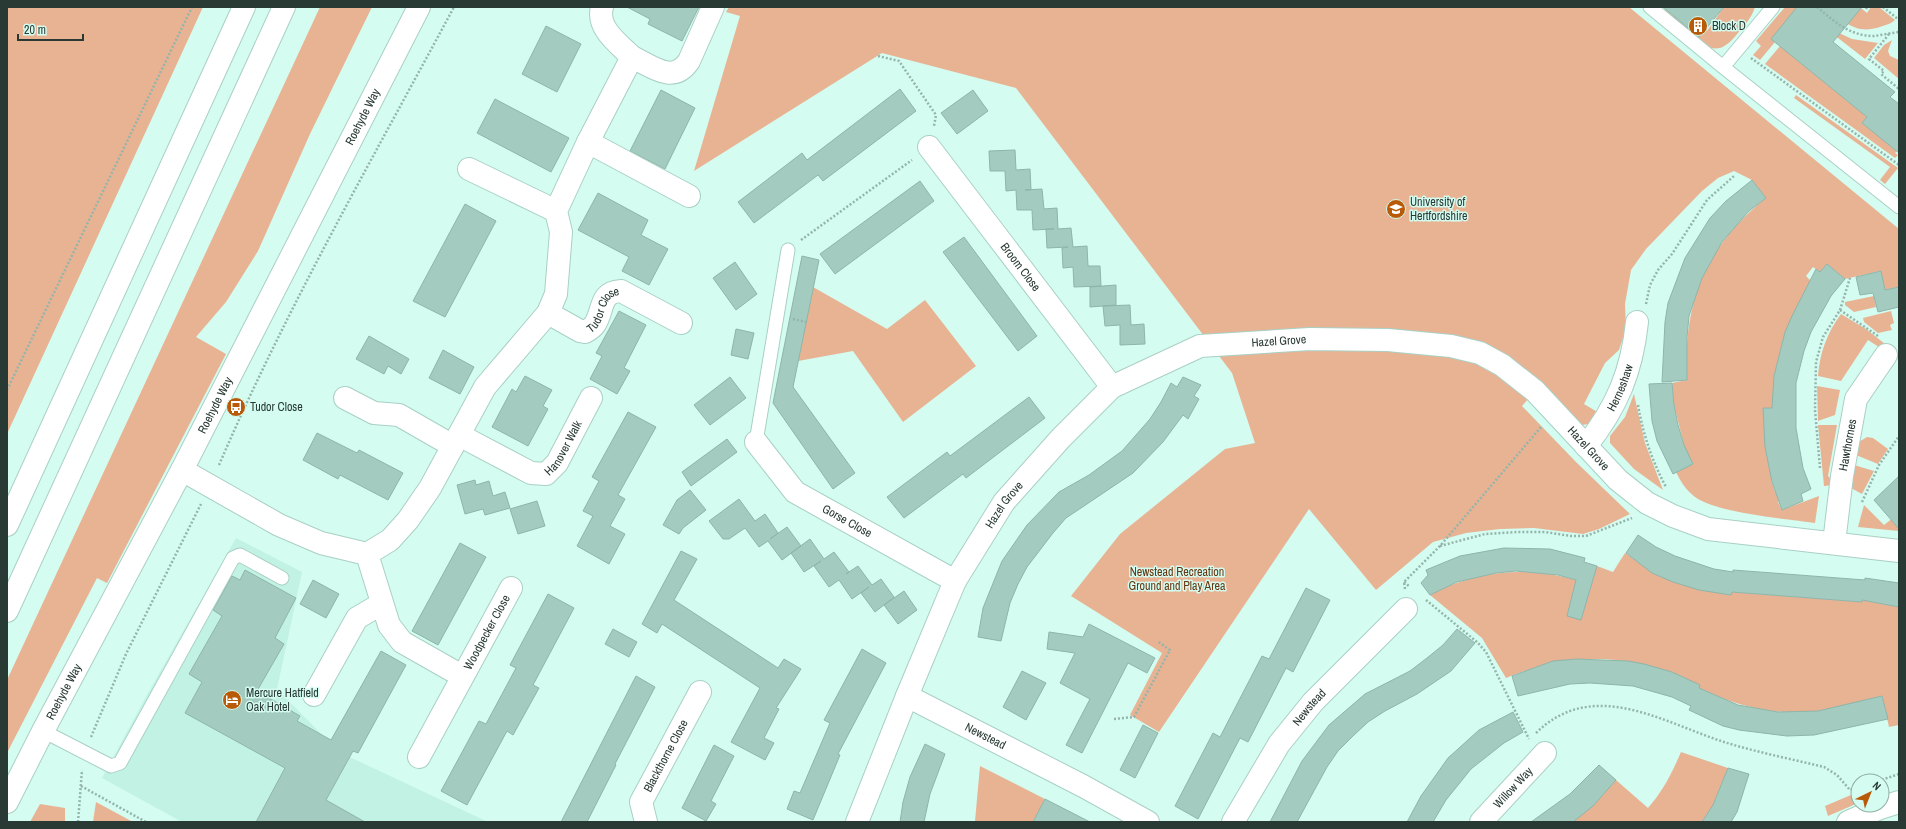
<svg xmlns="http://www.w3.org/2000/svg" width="1906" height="829" font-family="'Archivo Narrow',sans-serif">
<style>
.built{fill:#c1f2e4}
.green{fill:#e8b393}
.building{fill:#a4cbc0;stroke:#8eb5aa}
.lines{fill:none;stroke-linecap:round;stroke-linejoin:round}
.lane-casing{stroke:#a9d0c5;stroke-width:15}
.street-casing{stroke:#a9d0c5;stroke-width:24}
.secondary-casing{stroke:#a9d0c5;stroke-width:24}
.primary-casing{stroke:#a9d0c5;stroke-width:24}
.highway-casing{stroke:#a9d0c5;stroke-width:24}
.path{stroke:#95b4ab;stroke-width:2.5;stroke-dasharray:2 2;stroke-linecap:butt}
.lane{stroke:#fff;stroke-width:13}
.street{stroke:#fff;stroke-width:22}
.secondary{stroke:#fff;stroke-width:22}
.primary{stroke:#fff;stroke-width:22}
.highway{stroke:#fff;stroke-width:22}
.labels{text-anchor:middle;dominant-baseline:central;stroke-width:3;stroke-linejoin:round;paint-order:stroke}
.poi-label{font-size:12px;fill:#293934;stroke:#d4fcf1;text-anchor:start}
.street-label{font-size:12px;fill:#293934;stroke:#d4fcf1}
.park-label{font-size:12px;fill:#653410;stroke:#d4fcf1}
</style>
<rect width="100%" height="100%" fill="#d4fcf1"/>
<path class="built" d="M236 538 302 572 277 689 339 752 488 822H182L102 778 147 695Z"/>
<path class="green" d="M7 7H203L7 434Z
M320 7H372L310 134 258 251 226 302 196 337 226 354 107 583 97 578 7 753V680Z
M729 7H1629L1899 229V294L1897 287 1885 290 1880 271 1845 279 1827 264 1820 272 1813 267 1806 276 1812 282 1790 322 1782 344 1775 375 1772 407 1782 476 1771 480 1775 492 1787 488 1790 497 1778 502 1782 510 1819 496 1815 523C1786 519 1717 513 1695 497 1686 490 1681 482 1676 472L1684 445 1674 405 1672 383 1687 380C1683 302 1705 247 1766 198L1752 180 1734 171 1718 178 1702 191 1646 249 1631 270 1625 304 1626 329 1619 350 1605 363 1584 404 1599 413 1590 424 1580 425 1535 391 1522 406 1576 462 1630 514 1599 529 1583 534 1534 528 1500 529 1466 533 1433 542 1376 590 1309 509 1159 732 1130 715 1162 653 1071 596 1120 534 1225 449 1255 443 1232 373 1016 88 882 53 694 171 740 16 726 12Z
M1724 7H1755C1752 17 1745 25 1738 33 1720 56 1710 51 1689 34 1680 27 1671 20 1662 13L1665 9 1699 37 1705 30 1707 31Z
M1785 7H1806L1839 33 1852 39 1878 43 1865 59 1833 34 1771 39 1775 42 1760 60 1753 55 1761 46 1756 41Z
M1827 7 1861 8 1867 13 1871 7H1879L1895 20C1891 24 1885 25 1880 27 1855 35 1845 22 1827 7Z
M1892 40 1888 51 1890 56 1899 60V79L1874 58 1884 45Z
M1780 46 1867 117 1862 123 1897 151 1895 153 1898 155 1895 158 1765 64Z
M1796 95 1898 168 1885 184 1880 180 1890 167 1794 98Z
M813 287 887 329 925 300 976 366 903 422 853 351 798 361Z
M1874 296 1876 307 1854 312 1845 305V302Z
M1891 311 1894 323 1890 325 1892 330 1878 333 1864 322 1863 318Z
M1841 314 1866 329 1899 355V360L1868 340 1841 381 1818 376C1820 352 1827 333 1841 314Z
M1817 386 1840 390 1835 415 1818 421Z
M1634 394 1645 443 1663 490 1634 469 1610 443V436L1625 417Z
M1818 425H1837L1828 476 1834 482 1833 485 1824 486Z
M1867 437 1873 438 1888 449 1878 464 1856 455 1857 443Z
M1854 465 1874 471 1862 494 1851 488Z
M1864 505 1884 525 1899 513V531L1858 527Z
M1625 553C1657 576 1692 589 1731 595L1732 592 1862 602V600L1899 607V725L1889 727 1882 696C1861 701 1839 708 1817 711 1775 716 1736 706 1699 688L1700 685C1679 678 1657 667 1636 663 1592 654 1547 661 1506 678L1482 638 1430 595C1476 570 1526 566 1576 580L1597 566 1613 572Z
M1681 752 1728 768 1713 805 1702 822H1571L1601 797 1616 780 1648 808C1663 791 1672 773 1681 752Z
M980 766 1045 799 1033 822 975 821Z
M1858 792V803L1828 816 1825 806Z
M96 802 133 822H93Z
M40 804 65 808V822H30Z"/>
<path class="building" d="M627 7H699L682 41 648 24 650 19Z
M1663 7H1724L1699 37Z
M1797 7H1862L1833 42 1895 92 1890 97 1899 104V153L1862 123 1867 117 1771 39Z
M546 26 581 44 557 92 522 74Z
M900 89 916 111 823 181 818 175 754 223 738 202 802 153 807 160Z
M661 90 695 108 665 169 630 151Z
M973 90 988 111 957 134 941 113Z
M495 99 569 138 551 172 477 133Z
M1015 150 1016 170 1030 169 1031 190H1025L1042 189 1044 209 1057 208 1058 229 1071 228 1073 247 1087 246 1088 266H1100L1101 286 1074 287 1073 267 1063 268 1062 248 1068 247 1047 248 1046 229H1054L1033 230 1032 210H1017L1016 190 1006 191 1005 171H990L989 151Z
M1752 180 1766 198 1749 211 1722 242 1702 278 1689 316 1687 337V380L1662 382 1665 322 1668 303 1685 258 1710 218 1726 201Z
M920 181 934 201 835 274 820 254Z
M598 193 648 220 641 235 668 249 649 285 622 271 629 257 578 230Z
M465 204 496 221 445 317 413 301Z
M964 237 1037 336 1018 351 943 252Z
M802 256 819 260 793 387 855 473 833 489 773 403Z
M735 262 757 294 736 310 713 278Z
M1827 264 1845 279 1831 296 1811 332 1804 351 1796 383V428L1803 468 1811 489 1801 494 1803 501 1782 510 1772 482 1765 447 1763 408H1772L1774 376 1785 332 1793 314 1816 269 1820 272Z
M1881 271 1885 290 1899 287V307L1878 312 1873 293 1860 295 1856 277Z
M1116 285V305L1090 307V287Z
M1130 305 1131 325 1144 324 1145 344 1120 345V325L1105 326 1103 306Z
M619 311 646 325 624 368 630 371 617 394 590 379 602 356 596 353Z
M736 329 754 333 748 359 731 355Z
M369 336 409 359 401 374 388 366 384 374 356 359Z
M443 350 474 367 460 394 429 378Z
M525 376 552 390 543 406 548 409 528 446 492 427 512 389 516 392Z
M730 377 746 398 710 425 694 405Z
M1183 377 1201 385 1194 396 1199 399 1188 419 1183 415 1163 442 1133 473 1084 506 1066 518 1053 533 1027 567 1018 584 1010 603 1001 641 978 637 983 608 1002 561 1027 525 1059 492 1089 475 1122 451 1150 419 1161 402 1171 383 1177 387Z
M1672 383 1674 405 1678 425 1684 445 1693 464 1673 474 1657 441 1652 421 1649 384Z
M1029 397 1045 418 966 478 963 474 904 518 887 497 947 452 950 456Z
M628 412 656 427 618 495 625 499 610 526 625 534 609 564 577 546 593 516 583 511 599 481 592 477Z
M317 433 357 453 359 450 403 473 388 500 340 475 338 479 303 460Z
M727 439 737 452 691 486 682 472Z
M1899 476V529L1874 500Z
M475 480 476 485 489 481 493 496 505 492 510 508 485 515 483 509 465 514 457 485Z
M690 490 706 510 683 528 679 534 663 525 677 500Z
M739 499 755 521 765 514 778 533 770 539 787 527 801 546 782 560 768 541 759 547 745 528 729 539H723L709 521Z
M537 501 545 526 518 534 510 509Z
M1638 535 1656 547 1675 556 1714 569 1733 572V570L1865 580V578L1899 583V607L1862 600V602L1732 592 1731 595 1699 590 1673 582 1652 573 1626 553Z
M810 539 824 559 834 552 849 572 846 574 858 566 872 585 881 579 894 597 875 612 861 593 869 587 852 599 839 580 829 587 814 566 821 561 804 572 791 553Z
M460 543 486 557 438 645 412 631Z
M1504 548 1550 549 1585 558 1584 562 1597 566 1581 620 1567 616 1576 580 1558 575 1516 571 1496 573 1457 582 1430 595 1421 583 1428 575 1426 570 1460 556Z
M681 551 697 559 674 600 778 668 784 659 801 669 776 708 779 709 764 738 774 743 765 760 731 742 760 688 662 624 657 633 642 624Z
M245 570 296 598 275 638 284 644 257 691 300 716 297 721 331 740 381 651 406 665 358 753 353 751 326 800 365 822H256L285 768 185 713 202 682 189 674 222 616 213 610 232 576 240 580Z
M313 580 339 594 326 618 300 604Z
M1306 588 1330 600 1293 672 1286 668 1248 742 1240 738 1198 819 1175 806 1213 733 1220 737 1262 656 1269 659Z
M904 591 917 610 898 624 884 605Z
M548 594 574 608 533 685 539 688 513 735 507 731 467 805 441 791 479 721 486 724 516 668 510 665Z
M1089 624 1155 658 1147 673 1128 663 1082 753 1066 745 1090 699 1060 683 1075 653 1047 649 1049 632 1083 637Z
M613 629 637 642 629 657 605 644Z
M1457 629 1475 643 1451 671 1417 694 1385 711 1368 722 1353 736 1338 751 1327 767 1297 822H1270L1302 761 1329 725 1365 694 1410 671 1427 658 1443 645Z
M862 649 886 663 838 754 840 755 813 820 787 809 794 791 800 793 830 723 824 720Z
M1577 659 1628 661 1644 664 1672 672 1700 685 1699 688 1738 705 1778 712 1818 711 1882 696 1888 719 1814 735 1787 736 1739 730 1723 726 1689 710 1691 706 1672 697 1633 686 1590 683 1570 684 1518 696 1512 676 1553 661Z
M1022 671 1046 683 1026 720 1003 707Z
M636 676 655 687 615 764 616 765 587 822H561Z
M1513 712 1523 732 1504 743 1471 769 1446 800 1433 822H1407L1421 796 1448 758 1479 730Z
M1143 725 1158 733 1135 778 1120 770Z
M925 744 945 754 930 794 924 822H900L903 802 910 777Z
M714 745 734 756 711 801 716 804 706 821 682 808Z
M1599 765 1616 780 1593 806 1573 822H1531L1570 794Z
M1728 768 1749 774 1737 812 1731 822H1702L1713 805Z
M1045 799 1090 822H1033Z"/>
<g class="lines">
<g class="lane-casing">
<path id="lane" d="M1650 7 1723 67
M1773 7 1723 67 1899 207
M756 442 788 250
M43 731 111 766 120 763 233 558 240 555 282 578"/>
</g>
<g class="street-casing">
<g id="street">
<path d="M632 57C652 66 673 85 689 61L713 7"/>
<path d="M588 142 689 196"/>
<path id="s1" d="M929 147 1112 387"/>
<path d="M469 169 556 211"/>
<path id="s2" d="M548 313 580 331 585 332C589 330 593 327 595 324 604 310 599 292 621 291L681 323"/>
<path d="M345 398 374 413 399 415 453 446"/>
<path id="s3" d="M459 435 531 473 546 474 557 463 591 398"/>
<path id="s4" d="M756 442 795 492 955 581"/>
<path id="s5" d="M1586 446C1617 407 1632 371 1637 322"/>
<path d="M182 470 279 525 321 543 367 554 390 540 408 520 430 488 485 387 548 313 556 294 561 232 556 211 588 142 632 57C619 44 596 28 602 7"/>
<path id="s6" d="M1834 543 1842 476 1856 399 1886 355"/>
<path d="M367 554 389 625 402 642 462 676"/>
<path d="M314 695 357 618 381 604"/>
<path id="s7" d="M907 696 1083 786 1148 822"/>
<path id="s8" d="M419 757 511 588"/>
<path id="s9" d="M646 822 641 802 700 692"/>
<path id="s10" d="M857 822 907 696 955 581 1004 502 1061 438 1112 387 1200 346 1310 339 1388 340 1451 346 1480 353 1502 365 1535 391 1618 480 1647 503 1673 516 1708 529 1899 551"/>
<path id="s11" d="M1233 822 1279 744 1313 702 1406 609"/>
<path id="s12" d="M1481 822 1545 753"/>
</g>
</g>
<g class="secondary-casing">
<path id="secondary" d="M1848 822 1880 808 1899 802"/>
</g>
<g class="primary-casing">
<g id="primary">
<path id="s13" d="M7 802 43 731 182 470 419 7"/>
</g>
</g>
<g class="highway-casing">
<path id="highway" d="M7 525 244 7
M7 611 284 7"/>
</g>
<path class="path" d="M1817 7C1835 22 1850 36 1874 36 1882 35 1891 33 1899 32
M1883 7 1899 20
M1866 9 1867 7
M1889 34 1869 59 1884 71 1881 74 1899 89
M878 56 899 61 936 115 934 126
M1751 58 1899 165
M801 240 912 160
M1646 304 1650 285 1658 270 1672 254 1707 200 1734 176
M1840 310 1878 336
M793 319 806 322
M7 390 192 7
M1638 405C1643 434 1652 461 1666 487
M219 465C287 307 373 158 454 7
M1820 468 1815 410 1816 362 1823 337 1840 310 1850 278
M1862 502 1879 465 1899 436
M1440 546 1485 534 1518 532H1545L1571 536H1586L1632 518
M1404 582 1410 587
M1405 589 1404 582 1440 546 1541 427
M1426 600 1477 642 1486 652 1529 739
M1114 719 1134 717 1170 650 1157 641
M1536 733C1593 677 1662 722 1724 742 1756 752 1791 759 1824 767L1837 775 1850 790 1858 787
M91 737 126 654 201 504
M1878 781 1899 774
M81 786 146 822
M78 822 82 770"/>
<use href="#lane" class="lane"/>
<use href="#street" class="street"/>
<use href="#secondary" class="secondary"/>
<use href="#primary" class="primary"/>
<use href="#highway" class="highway"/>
</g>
<defs>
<g id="building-disc" transform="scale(1)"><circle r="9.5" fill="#b85a07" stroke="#d4fcf1"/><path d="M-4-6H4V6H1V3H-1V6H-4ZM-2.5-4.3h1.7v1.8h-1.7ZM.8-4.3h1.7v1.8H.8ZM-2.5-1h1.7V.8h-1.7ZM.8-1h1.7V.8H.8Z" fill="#fff"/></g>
<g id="university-disc" transform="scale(1)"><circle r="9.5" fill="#b85a07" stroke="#d4fcf1"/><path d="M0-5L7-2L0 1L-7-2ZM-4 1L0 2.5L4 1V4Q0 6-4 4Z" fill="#fff"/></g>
<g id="bus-disc" transform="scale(1)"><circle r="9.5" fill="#b85a07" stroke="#d4fcf1"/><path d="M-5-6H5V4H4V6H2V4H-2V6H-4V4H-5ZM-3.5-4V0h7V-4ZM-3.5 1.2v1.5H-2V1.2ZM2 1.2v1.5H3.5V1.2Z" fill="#fff"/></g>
<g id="hotel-disc" transform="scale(1)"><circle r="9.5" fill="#b85a07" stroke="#d4fcf1"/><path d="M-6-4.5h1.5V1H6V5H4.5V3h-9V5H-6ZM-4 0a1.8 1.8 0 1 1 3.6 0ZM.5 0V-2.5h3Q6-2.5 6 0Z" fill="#fff"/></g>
</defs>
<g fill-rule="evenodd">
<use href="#building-disc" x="1698" y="26"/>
<use href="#university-disc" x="1396" y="209"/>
<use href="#bus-disc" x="236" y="407"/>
<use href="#hotel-disc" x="232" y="700"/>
</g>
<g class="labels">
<g class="poi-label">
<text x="1712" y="26">Block D</text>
<text x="1410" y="202">University of<tspan x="1410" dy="14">Hertfordshire</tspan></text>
<text x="250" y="407">Tudor Close</text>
<text x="246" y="693">Mercure Hatfield<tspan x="246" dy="14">Oak Hotel</tspan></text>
</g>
<g class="street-label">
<text stroke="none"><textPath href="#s13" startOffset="772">Roehyde Way</textPath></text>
<text stroke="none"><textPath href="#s1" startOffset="151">Broom Close</textPath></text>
<text stroke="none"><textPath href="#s2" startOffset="72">Tudor Close</textPath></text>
<text stroke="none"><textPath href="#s10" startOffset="687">Hazel Grove</textPath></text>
<text stroke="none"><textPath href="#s5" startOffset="68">Herneshaw</textPath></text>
<text stroke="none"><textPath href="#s13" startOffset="448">Roehyde Way</textPath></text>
<text stroke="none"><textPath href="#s3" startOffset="128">Hanover Walk</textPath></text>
<text stroke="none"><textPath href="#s6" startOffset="99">Hawthornes</textPath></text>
<text stroke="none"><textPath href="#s10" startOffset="1035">Hazel Grove</textPath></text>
<text stroke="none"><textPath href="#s10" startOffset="351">Hazel Grove</textPath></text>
<text stroke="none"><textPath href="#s4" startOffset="123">Gorse Close</textPath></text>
<text stroke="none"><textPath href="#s8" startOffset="142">Woodpecker Close</textPath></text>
<text stroke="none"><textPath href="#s13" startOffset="124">Roehyde Way</textPath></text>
<text stroke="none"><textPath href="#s11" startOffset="138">Newstead</textPath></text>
<text stroke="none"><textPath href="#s7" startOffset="88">Newstead</textPath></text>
<text stroke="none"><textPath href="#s9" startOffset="73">Blackthorne Close</textPath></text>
<text stroke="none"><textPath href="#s12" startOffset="47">Willow Way</textPath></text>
</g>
<g class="park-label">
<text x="1177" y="572">Newstead Recreation<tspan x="1177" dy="14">Ground and Play Area</tspan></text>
</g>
</g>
<rect width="1906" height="829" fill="none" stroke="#293934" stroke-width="16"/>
<g transform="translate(1870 793) rotate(43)"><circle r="19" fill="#d4fcf1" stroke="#90aea5"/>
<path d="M0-3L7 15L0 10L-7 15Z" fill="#b85a07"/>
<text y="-6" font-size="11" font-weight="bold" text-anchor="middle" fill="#293934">N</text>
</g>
<path d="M18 34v6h65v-6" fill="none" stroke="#293934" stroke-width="2"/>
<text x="24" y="34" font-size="12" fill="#293934" stroke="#d4fcf1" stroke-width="3" paint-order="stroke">20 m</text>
</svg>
